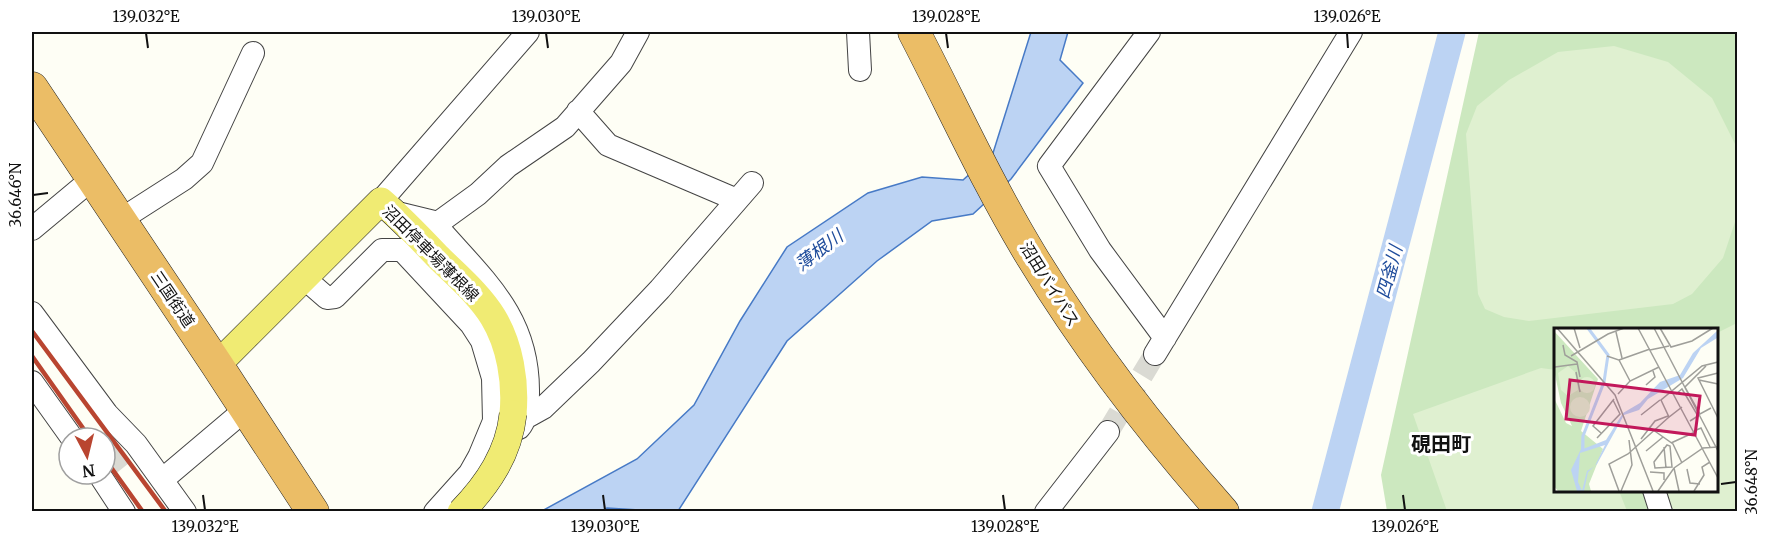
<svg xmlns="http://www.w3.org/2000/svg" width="1769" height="543" font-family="Merriweather,'Noto Sans JP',serif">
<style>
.green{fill:#cce8bf;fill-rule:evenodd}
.pitch{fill:#dff0d0}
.water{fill:#bcd3f3;stroke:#477ac6;stroke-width:1.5}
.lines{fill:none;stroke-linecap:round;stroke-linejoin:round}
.river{stroke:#bcd3f3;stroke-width:27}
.minor-tunnel{stroke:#dadad3;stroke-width:22;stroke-dasharray:22 11;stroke-linecap:butt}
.minor-casing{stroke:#444;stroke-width:24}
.major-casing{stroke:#222;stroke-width:28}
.highway-casing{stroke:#222;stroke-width:33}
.minor{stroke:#fff;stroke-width:22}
.major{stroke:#f0eb73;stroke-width:27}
.highway{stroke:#ebbd66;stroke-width:32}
.rail{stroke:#b94530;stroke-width:4.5}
.major-bridge-casing{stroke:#222;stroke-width:28;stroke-linecap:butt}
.major-bridge{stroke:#f0eb73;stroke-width:27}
.ticks{fill:none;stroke:#111;stroke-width:2}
.labels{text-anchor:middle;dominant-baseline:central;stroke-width:6;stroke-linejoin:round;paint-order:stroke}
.street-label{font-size:16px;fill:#111;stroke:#fff}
.water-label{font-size:18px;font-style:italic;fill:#204d9c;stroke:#fff}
.quarter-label{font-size:20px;font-weight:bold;fill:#111;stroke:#fff}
.inset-river{fill:none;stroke:#bcd3f3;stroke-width:3}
.inset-road{fill:none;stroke:#9f9f9a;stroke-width:1.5}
.view{fill:#c2185b;fill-opacity:0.15;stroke:#c2185b;stroke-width:3}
.inset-edge{fill:none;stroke:#111;stroke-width:3}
.neatline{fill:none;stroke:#111;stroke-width:2}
.ticks-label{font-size:15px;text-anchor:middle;fill:#111}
</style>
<rect width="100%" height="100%" fill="#fefef5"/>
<path class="green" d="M1479 32H1737V511H1387L1381 475ZM1556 330H1716V490H1556Z"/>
<path class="pitch" d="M1614 46 1668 62 1712 98 1737 148V216L1723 258 1692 294 1673 304 1529 321 1504 317 1485 309 1478 294 1466 134 1477 106 1509 80 1558 52Z
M1737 323V511H1673L1666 491 1716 490 1717 333Z
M1541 368 1556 370V490L1619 491 1627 511H1447L1413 414Z"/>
<path class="water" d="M1031 32H1068L1060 60 1083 83 1011 179 973 214 932 221 877 261 787 341 678 511 637 512 638 510 607 508 600 512H540L637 459 694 405 740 321 787 247 868 193 922 177 963 180 993 153Z"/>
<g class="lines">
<path class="river" d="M1325 512 1452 32"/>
<path class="minor-tunnel" d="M1108 432 1155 354
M105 468 133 446"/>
<g class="minor-casing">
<path id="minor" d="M858 32 860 70
M1149 32 1049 166 1100 250 1165 338
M578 111 608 145 737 200
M381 201 528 32
M393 212 438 223 478 194 508 166 565 127 621 63 638 32
M120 220 184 179 202 163 253 53
M438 223 441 231C487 283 529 319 528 393 528 404 527 419 519 428
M32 229 92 179
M304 278 327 298 335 297 382 250H402L471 324 482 341 493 378 494 421 479 457 470 473 435 512
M32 313 107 414 136 444 185 512
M1155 354 1351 32
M32 382 72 438
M525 418 543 408 591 362 660 289 752 183
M99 474 124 512
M162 480 246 409
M1654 490 1661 512
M1046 512 1108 432"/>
</g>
<g class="major-casing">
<path id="major" d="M217 365 381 201C401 218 419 237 437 256 456 275 479 294 493 317 510 345 516 382 513 414"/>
</g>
<g class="highway-casing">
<path id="highway" d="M914 32C953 107 988 185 1032 257 1088 349 1152 432 1223 512
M32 88 217 365 313 512"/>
</g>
<use href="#minor" class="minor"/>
<use href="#major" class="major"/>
<use href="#highway" class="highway"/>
<path class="rail" d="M32 331 166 512
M32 356 90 438
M105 459 143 512"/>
<g class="major-bridge-casing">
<path id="major-bridge" d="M461 512C488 484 509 453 513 414"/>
</g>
<use href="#major-bridge" class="major-bridge"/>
</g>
<path class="ticks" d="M146 33 148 48M546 33 548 48M946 33 948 48M1347 33 1348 48M33 195 48 193M1721 484 1736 482M203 495 205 510M603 495 605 510M1003 495 1005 510M1403 495 1405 510"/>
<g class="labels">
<g class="street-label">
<text transform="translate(431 253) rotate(45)">沼田停車場薄根線</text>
<text transform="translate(1050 284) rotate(58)">沼田バイパス</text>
<text transform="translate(173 299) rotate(56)">三国街道</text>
</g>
<g class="water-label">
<text transform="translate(819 250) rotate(-37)">薄根川</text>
<text transform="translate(1389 272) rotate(-75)">四釜川</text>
</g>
<g class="quarter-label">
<text x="1441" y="443">硯田町</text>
</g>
</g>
<g transform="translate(1554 328)">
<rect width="164" height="164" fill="#fefef5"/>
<path d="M0 3 44 51 27 103 49 121 35 156 37 163H4L0 158V70L12 95 18 98 7 75 0 42Z" fill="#cce8bf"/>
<path d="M14 38 21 44 24 62 14 68 7 62 4 45ZM25 57a8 8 0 1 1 16 0a8 8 0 1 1-16 0ZM16 79a10 10 0 1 1 20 0a10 10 0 1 1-20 0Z" fill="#dff0d0"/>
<path d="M163 3V10L147 20 129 50 94 71 85 82 70 87 43 136 34 144 30 163H23L17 142 27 121 28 105 29 121 52 112 69 85 86 75 106 54 126 47 139 25ZM51 117 41 138 33 143 28 163 24 154 26 125Z" fill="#bcd3f3" fill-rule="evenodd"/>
<path class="inset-river" d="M29 121V108L50 54 54 27 34 0"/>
<path class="inset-road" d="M3 0 61 67 99 163M20 0 26 20M84 0 164 150M100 0 164 123M106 0 117 19 138 13 159 0M62 4 68 30M9 17 11 27 23 34 26 49M96 22 115 18M17 28 54 6 70 0H101M53 28 65 32 76 53M65 32 96 21M152 38 131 59 146 86 157 80M1 39 23 36M22 44 26 64M164 45 144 50 164 90M145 52 164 56M92 57 101 49 99 43M64 66 76 53 105 39M122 66 128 61 144 88 136 93M128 79 115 89 107 72 148 38 164 34M87 87 106 72M95 99 119 116 128 135M140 103 147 100 156 119M47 105 39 98 60 71M43 110 66 86 59 72M87 111 101 93 114 88M117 115 141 104M113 117 116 118 118 139 101 140 100 134ZM110 119 112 140M92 123 109 109M120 140 125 163M133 141 136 155 146 156M96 144 110 145V152M65 163 55 136 74 126 115 89M67 163 78 137 75 112M104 163 120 140 149 120 164 119M140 163 150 147 148 139 156 134"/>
<path class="view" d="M16 52 146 68 141 107 12 91Z"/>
<rect width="164" height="164" class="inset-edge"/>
</g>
<rect width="1769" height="543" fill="none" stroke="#ffffff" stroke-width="66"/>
<g transform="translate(87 456) rotate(173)"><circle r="28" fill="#ffffff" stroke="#a0a0a0" stroke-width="1.5"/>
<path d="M0-4.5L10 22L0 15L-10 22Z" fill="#b94530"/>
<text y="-9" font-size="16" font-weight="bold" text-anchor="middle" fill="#111111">N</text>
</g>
<rect x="33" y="33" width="1703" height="477" class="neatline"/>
<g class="ticks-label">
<text x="146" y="22">139.032°E</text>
<text x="546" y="22">139.030°E</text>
<text x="946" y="22">139.028°E</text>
<text x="1347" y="22">139.026°E</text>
<text transform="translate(16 195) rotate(-90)" y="5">36.646°N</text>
<text transform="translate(1752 482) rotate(-90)" y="5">36.648°N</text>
<text x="205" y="532">139.032°E</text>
<text x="605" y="532">139.030°E</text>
<text x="1005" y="532">139.028°E</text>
<text x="1405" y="532">139.026°E</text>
</g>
</svg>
